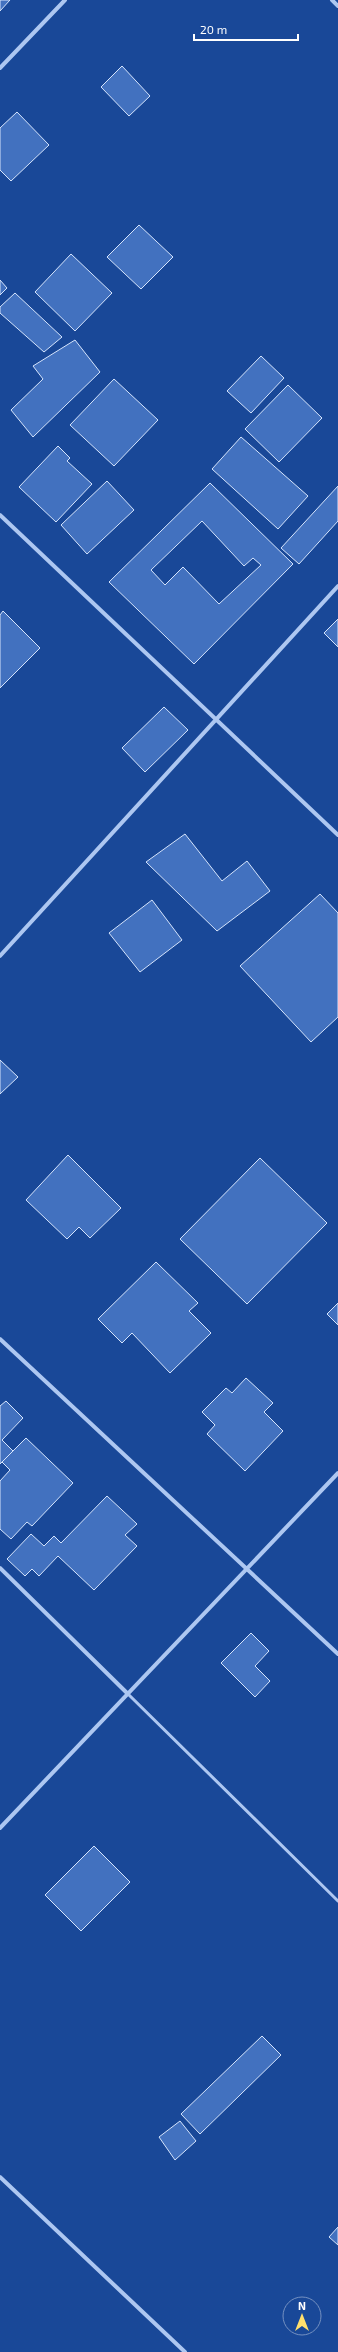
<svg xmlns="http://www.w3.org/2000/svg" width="338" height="2352" font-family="'Exo 2',sans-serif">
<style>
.building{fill:#4271bf;stroke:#d5e4fc;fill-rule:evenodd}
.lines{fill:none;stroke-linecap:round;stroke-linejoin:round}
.lane{stroke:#adc7f1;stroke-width:3}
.street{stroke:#adc7f1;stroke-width:4}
</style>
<rect width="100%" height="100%" fill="#194898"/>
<path class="building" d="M0 0H10L0 11Z
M122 66 150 96 129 116 101 87Z
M17 112 49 145 11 181 0 170V128Z
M139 225 173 257 141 289 107 257Z
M71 254 112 293 75 331 35 292Z
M0 280 7 288 0 295Z
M15 293 62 337 44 352 0 313V307Z
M75 340 100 372 33 437 11 410 43 379 33 366Z
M261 356 284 378 251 413 227 391Z
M114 379 158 420 114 466 70 425Z
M288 385 322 418 279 462 245 429Z
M241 437 308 496 278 529 212 469Z
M58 446 70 458 67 461 92 484 56 522 19 487Z
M107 481 134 510 87 554 61 525Z
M210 483 293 564 194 664 109 582ZM202 521 244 566 253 558 261 565 219 604 183 567 165 585 151 570Z
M338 486V521L299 564 281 548Z
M3 611 40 648 0 688V615Z
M338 619V647L324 633Z
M164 707 188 730 145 772 122 748Z
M185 834 222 881 247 861 270 891 217 931 146 862Z
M320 894 338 913V1017L311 1042 240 966Z
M152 900 182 940 140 972 109 933Z
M0 1060 18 1077 0 1094Z
M68 1155 121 1208 90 1238 79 1227 67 1239 26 1200Z
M260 1158 327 1223 247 1304 180 1239Z
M156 1262 198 1303 189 1311 211 1333 170 1373 132 1333 122 1343 98 1319Z
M338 1303V1325L327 1314Z
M246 1378 273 1403 264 1412 283 1431 245 1471 207 1434 215 1425 202 1412 226 1388 232 1393Z
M6 1401 23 1418 2 1440 13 1451 0 1464V1406Z
M26 1438 73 1483 32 1526 27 1522 11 1539 0 1529V1481L10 1470 2 1462Z
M107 1496 137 1524 125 1535 137 1546 94 1590 58 1556 39 1576 32 1569 25 1576 7 1559 31 1534 44 1546 54 1536 61 1543Z
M251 1633 269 1651 255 1666 270 1681 255 1697 221 1663Z
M94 1846 130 1882 81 1931 45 1895Z
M262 2036 281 2055 200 2134 181 2114Z
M180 2121 196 2141 175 2160 159 2137Z
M338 2227V2245L329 2237Z"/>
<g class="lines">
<path class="lane" d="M128 1694 338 1901"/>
<path class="street" d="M332 0 338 6
M0 68 65 0
M0 515 338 835
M0 956 338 586
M0 1339 338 1654
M0 1568 128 1694
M0 1828 338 1473
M0 2177 185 2352"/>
</g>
<g transform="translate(302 2316)"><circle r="19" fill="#194898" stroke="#7591c1"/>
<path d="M0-3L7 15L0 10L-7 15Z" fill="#ffdf6d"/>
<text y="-6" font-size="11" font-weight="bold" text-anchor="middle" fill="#ffffff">N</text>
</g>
<path d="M194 34v6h104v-6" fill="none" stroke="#ffffff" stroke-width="2"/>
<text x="200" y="34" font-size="12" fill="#ffffff" stroke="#194898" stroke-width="3" paint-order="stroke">20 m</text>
</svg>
